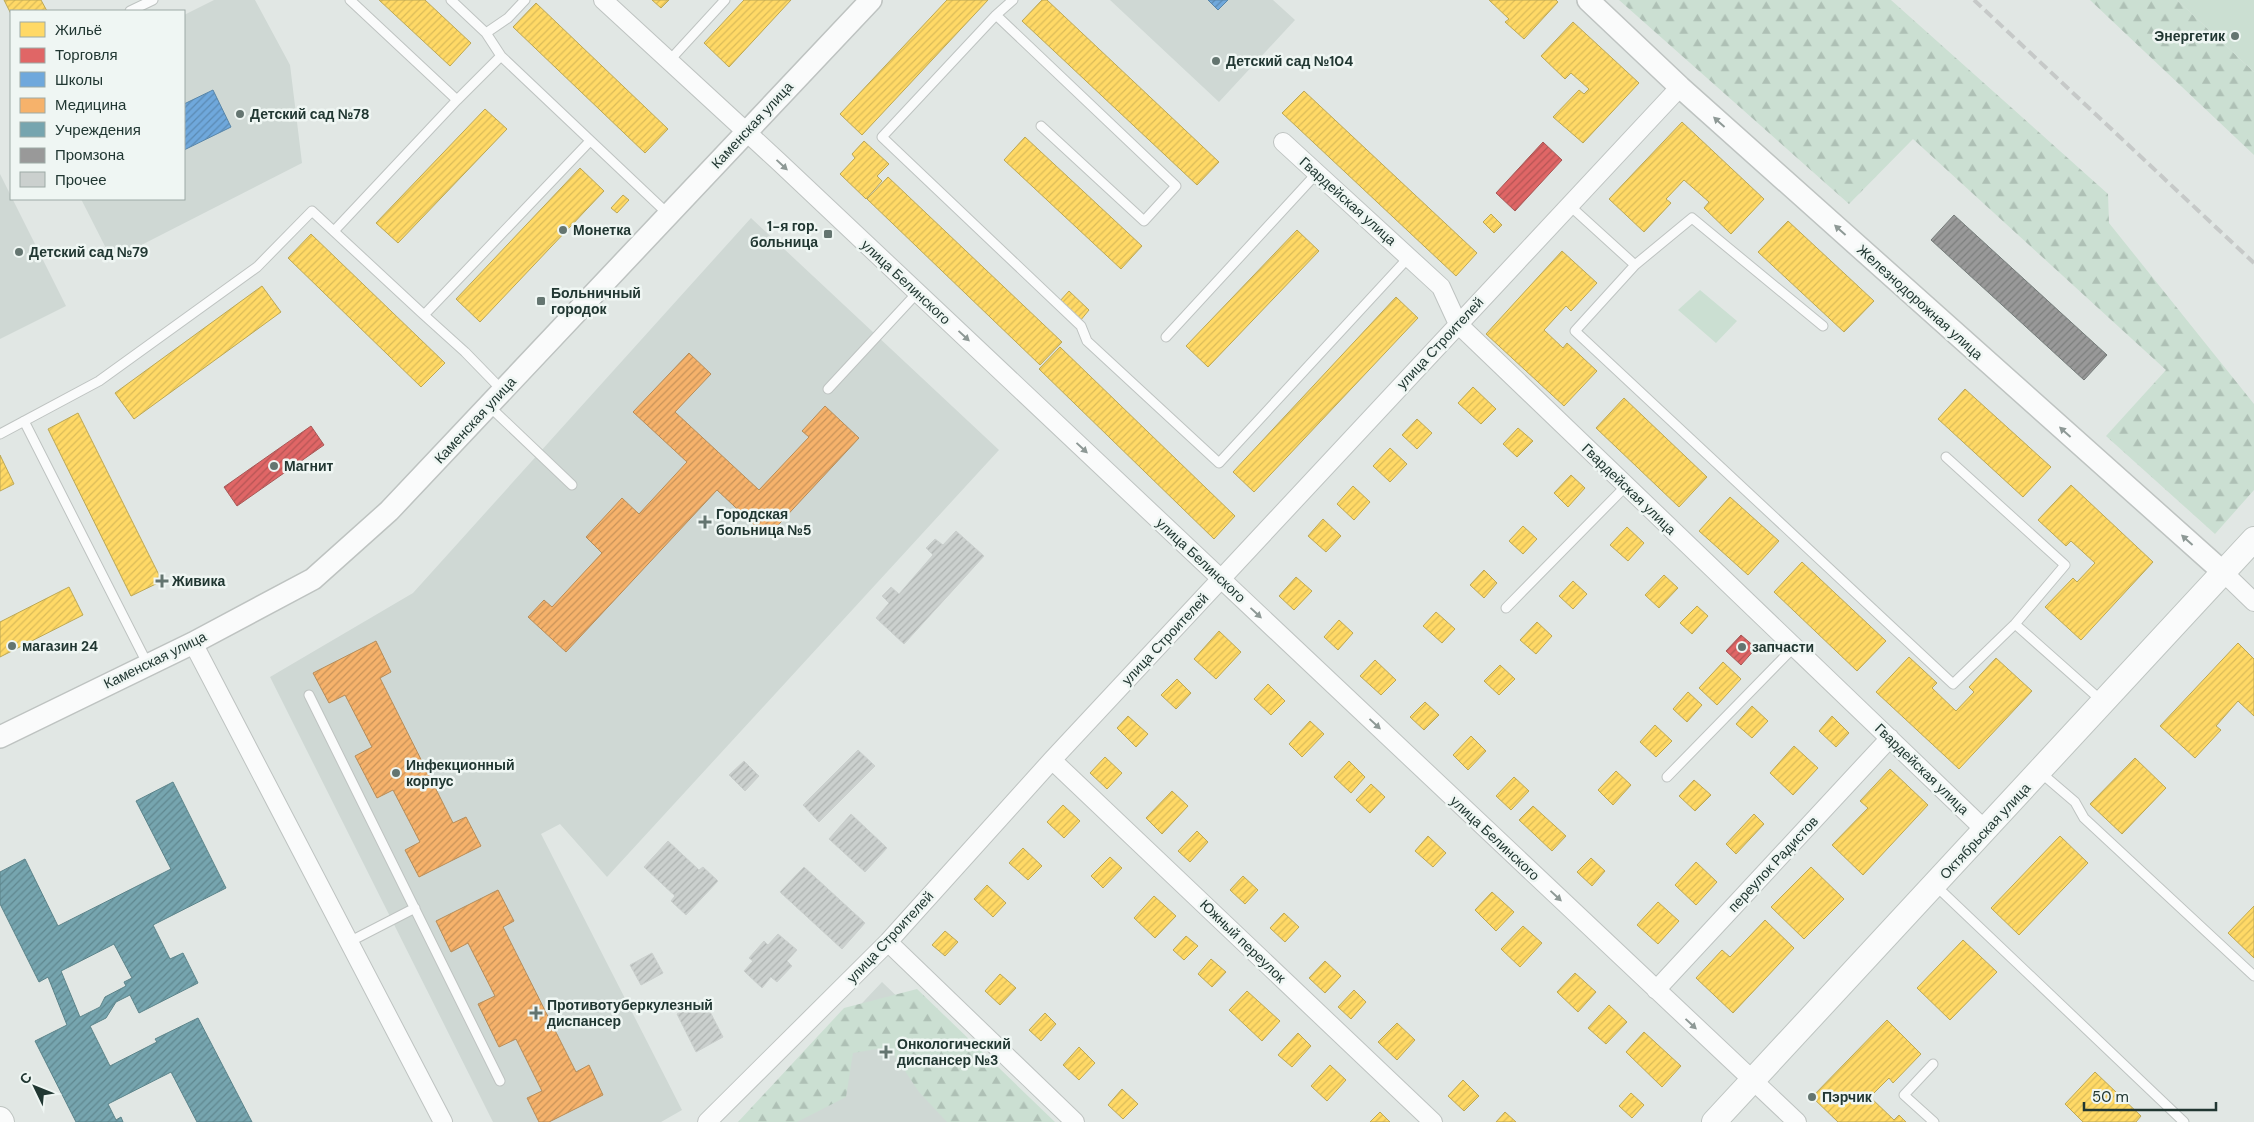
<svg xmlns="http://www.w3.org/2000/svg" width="2254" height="1122" font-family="'DM Sans',sans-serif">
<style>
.built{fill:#cfd8d4}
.forest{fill:url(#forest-firs)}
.park{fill:#cbdfd2}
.homes{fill:url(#homes-hatch);stroke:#bca856}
.shops{fill:url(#shops-hatch);stroke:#a75856}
.schools{fill:url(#schools-hatch);stroke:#5886a9}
.health{fill:url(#health-hatch);stroke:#b68d5a}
.public{fill:url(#public-hatch);stroke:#5c848a;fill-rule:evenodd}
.industry{fill:url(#industry-hatch);stroke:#757c7a}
.building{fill:url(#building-hatch);stroke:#cacfcd}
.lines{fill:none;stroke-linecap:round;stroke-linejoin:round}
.service-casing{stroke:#bec3c1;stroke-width:11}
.minor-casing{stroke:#bec3c1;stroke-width:20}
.tertiary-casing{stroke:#bec3c1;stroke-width:24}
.secondary-casing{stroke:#bec4c1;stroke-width:26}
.service{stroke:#fafbfb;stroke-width:9}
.minor{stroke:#fafbfb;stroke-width:18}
.tertiary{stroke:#fafbfb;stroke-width:21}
.secondary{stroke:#fafbfb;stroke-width:24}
.rail{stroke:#c6c9c8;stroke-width:4;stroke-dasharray:10 5;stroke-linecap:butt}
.oneway{fill:#8e9996}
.poi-dot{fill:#647570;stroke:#eff6f3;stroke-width:2}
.labels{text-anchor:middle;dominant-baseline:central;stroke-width:5;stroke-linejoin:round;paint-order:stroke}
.poi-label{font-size:14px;font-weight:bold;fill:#213732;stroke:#eff6f3;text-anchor:start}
.street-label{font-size:14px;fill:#213732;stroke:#eff6f3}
</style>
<defs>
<pattern id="forest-firs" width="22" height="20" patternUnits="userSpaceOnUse" patternTransform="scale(1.25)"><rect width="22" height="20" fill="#cbdfd2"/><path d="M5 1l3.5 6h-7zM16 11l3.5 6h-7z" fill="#aec0b5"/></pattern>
<pattern id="homes-hatch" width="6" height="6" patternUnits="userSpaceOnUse" patternTransform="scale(1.25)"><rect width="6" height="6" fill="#ffd966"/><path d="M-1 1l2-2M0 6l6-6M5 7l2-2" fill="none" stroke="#dabb59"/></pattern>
<pattern id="shops-hatch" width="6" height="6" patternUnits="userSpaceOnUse" patternTransform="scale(1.25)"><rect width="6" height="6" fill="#e06666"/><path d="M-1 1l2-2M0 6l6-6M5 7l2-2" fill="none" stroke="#b55555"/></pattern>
<pattern id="schools-hatch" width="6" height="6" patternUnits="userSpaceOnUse" patternTransform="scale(1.25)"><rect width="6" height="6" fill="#6fa8dc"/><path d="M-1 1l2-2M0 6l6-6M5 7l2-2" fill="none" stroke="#5b8ab3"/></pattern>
<pattern id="health-hatch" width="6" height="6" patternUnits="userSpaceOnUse" patternTransform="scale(1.25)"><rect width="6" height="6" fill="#f6b26b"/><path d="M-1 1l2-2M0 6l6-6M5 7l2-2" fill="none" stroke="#c79259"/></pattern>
<pattern id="public-hatch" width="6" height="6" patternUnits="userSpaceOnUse" patternTransform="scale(1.25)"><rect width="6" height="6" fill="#76a5af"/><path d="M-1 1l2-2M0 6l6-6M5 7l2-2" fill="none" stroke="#60878f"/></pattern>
<pattern id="industry-hatch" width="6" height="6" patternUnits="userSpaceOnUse" patternTransform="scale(1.25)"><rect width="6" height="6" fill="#999"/><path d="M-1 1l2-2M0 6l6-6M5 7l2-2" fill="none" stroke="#7c7e7d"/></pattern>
<pattern id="building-hatch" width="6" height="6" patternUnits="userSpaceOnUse" patternTransform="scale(1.25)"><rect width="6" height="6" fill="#cbd0ce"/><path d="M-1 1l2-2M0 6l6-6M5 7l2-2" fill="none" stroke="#aeb3b1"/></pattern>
</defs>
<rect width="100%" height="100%" fill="#e1e7e4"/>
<path class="built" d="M214 0H255L290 65 302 163 112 260 81 199H184V15Z
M1110 0H1273L1295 20 1219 102Z
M0 174 66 306 0 339Z
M751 218 999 450 607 877 560 824 541 834 682 1110 661 1122H493L270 677 413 593Z
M882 982 1028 1122H750Z"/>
<path class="forest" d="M1619 0H1891L2108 194 2109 223 2254 404V490L2215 534 2106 436 2166 370 1913 139 1849 204Z
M2090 0H2177L2254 72V155Z
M917 989 1055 1122H947L919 1092 889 1047 853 1053 846 1097 797 1122H738L844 1008Z"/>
<path class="park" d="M2177 0H2254V72Z
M1700 290 1737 321 1716 343 1678 310Z"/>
<path class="homes" d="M4 0H41L47 11H11V14Z
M379 0H425L471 43 450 66Z
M652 0H669L661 8Z
M744 0H791L729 67 704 43Z
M947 0H988L862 135 840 114Z
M1042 0H1047L1219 162 1197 185 1022 21Z
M1489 0H1556L1558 2 1524 39 1505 22 1509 19Z
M536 3 668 129 645 153 513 27Z
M1573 22 1639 83 1583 143 1553 117 1579 90 1584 94 1589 89 1571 73 1565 79 1541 56Z
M1304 91 1477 253 1456 276 1282 113Z
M485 109 507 129 398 243 376 223Z
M1682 122 1764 199 1731 234 1704 208 1709 202 1684 180 1666 199 1671 203 1644 232 1609 199Z
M1025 137 1142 246 1121 269 1004 160Z
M864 141 889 164 877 176 882 181 866 199 840 174 855 158 852 154Z
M580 168 604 191 480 322 456 299Z
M888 177 1062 342 1040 365 867 199Z
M623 195 629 200 617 213 611 208Z
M1491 214 1502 225 1494 233 1483 222Z
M1788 221 1874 301 1844 332 1758 252Z
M1297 230 1319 251 1208 367 1186 346Z
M311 234 445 363 421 387 288 258Z
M1562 251 1597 283 1571 311 1566 306 1544 330 1563 348 1567 343 1597 371 1564 406 1486 334Z
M262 286 281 312 134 419 115 393Z
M1069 291 1089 310 1080 321 1059 302Z
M1396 297 1418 318 1254 492 1233 472Z
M1060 347 1235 516 1214 539 1039 369Z
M1473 387 1496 409 1481 424 1458 403Z
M1965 389 2051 467 2023 497 1938 419Z
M1624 398 1707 477 1679 507 1596 428Z
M78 413 162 581 131 596 48 429Z
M1417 419 1432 433 1417 449 1402 435Z
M1518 428 1533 441 1517 457 1503 444Z
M1390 448 1407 464 1390 482 1373 466Z
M0 455 14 484 0 491Z
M1571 475 1585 488 1568 507 1554 493Z
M2071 485 2153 562 2081 640 2045 607 2073 578 2077 582 2095 563 2071 541 2066 546 2038 520Z
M1353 486 1370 502 1354 520 1337 504Z
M1730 497 1779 541 1748 575 1699 531Z
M1323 519 1341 536 1326 552 1308 536Z
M1523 526 1537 539 1523 554 1509 541Z
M1627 527 1644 543 1628 561 1610 545Z
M1802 562 1886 641 1857 671 1774 592Z
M1484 570 1497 583 1484 598 1470 585Z
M1664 575 1678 588 1659 608 1645 595Z
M1296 577 1312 591 1294 610 1279 596Z
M1573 581 1587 594 1573 609 1559 596Z
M69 587 83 615 0 657V622Z
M1697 606 1708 616 1692 634 1680 623Z
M1436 612 1455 629 1442 643 1423 626Z
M1339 620 1353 633 1338 650 1324 637Z
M1537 622 1552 636 1536 654 1520 640Z
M1219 631 1241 652 1216 679 1194 659Z
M2238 643 2254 659V716L2238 701 2216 726 2221 730 2195 758 2160 726Z
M1909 657 1937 683 1932 688 1956 711 1974 692 1969 687 1996 658 2032 691 1959 769 1876 692Z
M1375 660 1396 680 1381 695 1360 676Z
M1723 662 1741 679 1717 705 1699 688Z
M1500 665 1515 679 1499 695 1484 681Z
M1177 679 1191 693 1176 709 1161 695Z
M1268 684 1285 701 1271 715 1254 699Z
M1688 692 1702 705 1687 722 1673 709Z
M1425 702 1439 715 1424 730 1410 717Z
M1752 706 1768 721 1752 738 1736 724Z
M1128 716 1148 734 1136 747 1117 728Z
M1832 716 1849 733 1836 747 1819 731Z
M1310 721 1324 734 1302 757 1289 744Z
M1655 725 1672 741 1656 757 1640 742Z
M1471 736 1486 751 1468 770 1453 755Z
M1794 746 1818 768 1793 795 1770 773Z
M1105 757 1122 773 1107 789 1090 773Z
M2135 758 2166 788 2122 834 2090 804Z
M1349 761 1365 777 1351 793 1334 777Z
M1890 769 1928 805 1863 875 1832 845 1868 808 1860 801Z
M1616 771 1631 785 1613 805 1598 790Z
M1514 777 1529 791 1511 810 1496 796Z
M1694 780 1711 795 1695 811 1679 796Z
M1371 784 1385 797 1370 813 1356 800Z
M1172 791 1188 806 1162 834 1146 818Z
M1063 805 1080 821 1064 838 1047 822Z
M1533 806 1566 836 1552 851 1519 820Z
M1754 814 1764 824 1736 854 1726 844Z
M1197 831 1208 842 1190 862 1178 851Z
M1428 836 1446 853 1433 867 1415 851Z
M2060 836 2088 863 2019 935 1991 908Z
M1023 848 1042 866 1028 880 1009 863Z
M1110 857 1122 868 1103 888 1091 876Z
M1591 858 1605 871 1592 886 1577 872Z
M1696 862 1717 882 1696 905 1675 885Z
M1811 867 1844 899 1804 939 1771 907Z
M1243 876 1258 890 1245 904 1230 890Z
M987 885 1006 903 993 917 974 899Z
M1492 892 1514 912 1496 931 1475 910Z
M1154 896 1176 916 1155 938 1134 918Z
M1658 902 1679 921 1658 944 1637 925Z
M2254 906V958L2228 933Z
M1284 913 1299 927 1285 942 1270 928Z
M1765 920 1794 948 1733 1013 1696 978 1722 950 1730 957Z
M1523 926 1542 943 1520 967 1501 949Z
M945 931 958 942 945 956 932 945Z
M1186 936 1198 946 1184 960 1173 950Z
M1963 940 1997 972 1950 1020 1917 988Z
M1211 959 1226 972 1212 987 1198 974Z
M1325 961 1341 976 1325 993 1309 978Z
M1575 973 1596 992 1578 1012 1557 992Z
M1000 974 1016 988 1000 1005 985 991Z
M1354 990 1366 1002 1351 1019 1338 1007Z
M1247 991 1280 1021 1262 1041 1229 1010Z
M1609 1005 1627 1022 1606 1044 1588 1028Z
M1045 1013 1056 1024 1041 1041 1029 1030Z
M1887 1020 1921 1054 1893 1083 1889 1078 1870 1097 1894 1120 1899 1115 1906 1122H1838L1812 1097Z
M1397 1023 1415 1040 1397 1060 1378 1042Z
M1644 1032 1681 1066 1662 1087 1626 1052Z
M1298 1033 1311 1046 1292 1067 1278 1055Z
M1079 1047 1095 1063 1079 1080 1063 1065Z
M1330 1065 1346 1080 1327 1101 1311 1086Z
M2095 1072 2141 1116 2136 1122H2083L2065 1104Z
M1463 1080 1479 1096 1464 1111 1448 1096Z
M1122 1089 1138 1104 1123 1119 1108 1105Z
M1631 1093 1644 1105 1632 1118 1619 1106Z
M1380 1112 1390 1122H1370Z
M1505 1112 1516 1122H1496Z"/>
<path class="shops" d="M1543 142 1562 160 1515 211 1496 193Z
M311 426 324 445 237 506 224 487Z
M1741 635 1756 648 1741 665 1726 651Z"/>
<path class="schools" d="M1208 0H1228L1218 10Z
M213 90 231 127 184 150V104Z"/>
<path class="health" d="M689 353 711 374 675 412 759 490 809 437 802 431 825 406 859 438 767 537 717 490 566 652 528 617 544 600 552 607 602 553 586 537 622 498 639 514 687 462 633 412Z
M376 641 391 672 380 678 453 823 466 817 481 846 419 877 405 850 420 842 393 790 377 798 355 756 372 747 345 695 329 703 313 673Z
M498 890 514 921 503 927 576 1072 589 1065 603 1095 549 1122H539L527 1098 542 1091 516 1039 499 1047 478 1004 495 996 468 943 451 952 436 921Z"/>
<path class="public" d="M173 782 226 888 153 925 170 959 183 953 198 983 139 1013 130 995 116 1002 106 1018 90 1026 110 1066 157 1042 155 1039 198 1018 252 1122H197L171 1072 108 1104 116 1120 121 1117 123 1122H76L35 1041 67 1025 48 977 39 982 0 904V872L25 859 58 926 171 869 136 801ZM114 944 132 978 124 982 126 986 105 997 100 1007 80 1017 61 971Z"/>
<path class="industry" d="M1954 215 2107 355 2084 380 1931 240Z"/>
<path class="building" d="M956 531 984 556 904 644 876 618 889 603 882 596 891 587 899 594 933 555 926 548 935 539 943 545Z
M858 750 875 766 819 822 803 805Z
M744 761 759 776 745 791 729 775Z
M851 814 887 848 865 872 829 839Z
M668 841 699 870 703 867 718 881 686 915 671 901 675 896 644 867Z
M804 867 865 923 842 949 780 892Z
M778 934 797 950 787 961 792 966 777 982 771 977 762 988 744 971 753 961 749 958 764 941 768 945Z
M652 953 663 973 641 985 630 965Z
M704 1000 723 1037 696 1052 677 1014Z"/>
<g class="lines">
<g class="service-casing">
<path id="service" d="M350 0 457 100 501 56 668 214
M451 0 486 33 501 56
M1013 0 996 15 882 137 1081 326 1087 341 1219 463 1409 257
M130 11 153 0
M996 15 1176 186 1144 221 1041 126
M486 33 508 18 525 0
M669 61 725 0
M1569 205 1635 265
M334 231 457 100
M1823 326 1692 218 1635 265 1575 331 1953 684 2015 624 2065 565 1946 457
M1166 337 1317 173
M828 389 917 293
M502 390 465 352 424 315 590 141
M489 406 572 485
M24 421 147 663
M0 434 99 381 257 267 312 211 424 315
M1506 608 1626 486
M2015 624 2103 702
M309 695 500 1081
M2040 772 2075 802 2084 818 2254 976
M1667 777 1794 647
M1935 885 2184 1122
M349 942 415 908
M1933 1064 1904 1095 1934 1122"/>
</g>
<g class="minor-casing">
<path id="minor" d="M603 0 778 161 1797 1122
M1283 142 1441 287 1458 324 1986 831
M2223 572 2254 602
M193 643 443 1122
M1052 760 1433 1122
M888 942 1075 1122
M1656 990 1890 738
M707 1122 888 942 1052 760 1680 87"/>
</g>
<g class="tertiary-casing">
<path id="tertiary" d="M1588 0 1680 87 2223 572
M0 737 193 643 313 579 389 511 871 0"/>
</g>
<g class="secondary-casing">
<path id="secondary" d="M0 1119 2 1122
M1714 1122 2254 539"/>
</g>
<use href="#service" class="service"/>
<use href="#minor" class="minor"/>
<use href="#tertiary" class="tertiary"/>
<use href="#secondary" class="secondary"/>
<path class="rail" d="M1974 0 2254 263"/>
</g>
<defs><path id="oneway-solid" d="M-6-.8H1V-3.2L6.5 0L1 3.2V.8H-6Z" transform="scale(1.25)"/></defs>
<g class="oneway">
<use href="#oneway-solid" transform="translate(1719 122) rotate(-138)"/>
<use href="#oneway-solid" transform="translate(782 165) rotate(43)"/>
<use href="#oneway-solid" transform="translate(1840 230) rotate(-138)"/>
<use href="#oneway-solid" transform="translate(964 336) rotate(43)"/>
<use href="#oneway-solid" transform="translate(2065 432) rotate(-138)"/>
<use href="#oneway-solid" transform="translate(1082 448) rotate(43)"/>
<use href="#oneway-solid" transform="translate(2187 540) rotate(-138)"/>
<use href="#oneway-solid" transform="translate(1256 613) rotate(43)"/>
<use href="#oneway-solid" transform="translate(1375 724) rotate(43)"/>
<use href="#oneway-solid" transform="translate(1556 896) rotate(43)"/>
<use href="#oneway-solid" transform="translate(1691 1024) rotate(43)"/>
</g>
<g class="poi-dot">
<circle cx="2235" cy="36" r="5"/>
<circle cx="1216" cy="61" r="5"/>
<circle cx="240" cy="114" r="5"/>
<circle cx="563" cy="230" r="5"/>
<rect x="823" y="229" width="10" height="10" rx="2.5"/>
<circle cx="19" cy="252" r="5"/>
<rect x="536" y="296" width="10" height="10" rx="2.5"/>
<circle cx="274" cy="466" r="5"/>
<path d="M702.5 514.5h5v5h5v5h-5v5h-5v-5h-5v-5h5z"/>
<path d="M159.5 573.5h5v5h5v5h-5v5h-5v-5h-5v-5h5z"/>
<circle cx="12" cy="646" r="5"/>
<circle cx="1742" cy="647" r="5"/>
<circle cx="396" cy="773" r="5"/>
<path d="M533.5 1005.5h5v5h5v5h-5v5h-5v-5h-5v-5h5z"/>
<path d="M883.5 1044.5h5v5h5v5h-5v5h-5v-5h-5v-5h5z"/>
<circle cx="1812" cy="1097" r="5"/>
</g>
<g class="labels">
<g class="poi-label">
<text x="2225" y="36" text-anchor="end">Энергетик</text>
<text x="1226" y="61">Детский сад №104</text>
<text x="250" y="114">Детский сад №78</text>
<text x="818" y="226" text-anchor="end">1-я гор.<tspan x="818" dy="16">больница</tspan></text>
<text x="573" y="230">Монетка</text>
<text x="29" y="252">Детский сад №79</text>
<text x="551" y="293">Больничный<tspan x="551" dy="16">городок</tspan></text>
<text x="284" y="466">Магнит</text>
<text x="716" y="514">Городская<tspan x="716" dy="16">больница №5</tspan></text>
<text x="172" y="581">Живика</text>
<text x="22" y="646">магазин 24</text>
<text x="1752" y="647">запчасти</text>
<text x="406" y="765">Инфекционный<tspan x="406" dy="16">корпус</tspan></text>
<text x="547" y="1005">Противотуберкулезный<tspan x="547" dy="16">диспансер</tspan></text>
<text x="897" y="1044">Онкологический<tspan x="897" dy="16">диспансер №3</tspan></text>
<text x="1822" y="1097">Пэрчик</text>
</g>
<g class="street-label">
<text transform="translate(752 125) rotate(-47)">Каменская улица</text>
<text transform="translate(1348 201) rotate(42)">Гвардейская улица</text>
<text transform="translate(906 282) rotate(43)">улица Белинского</text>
<text transform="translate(1920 302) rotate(42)">Железнодорожная улица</text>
<text transform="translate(1440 343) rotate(-47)">улица Строителей</text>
<text transform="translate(475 420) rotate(-47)">Каменская улица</text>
<text transform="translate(1629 489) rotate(44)">Гвардейская улица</text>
<text transform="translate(1201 560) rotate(43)">улица Белинского</text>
<text transform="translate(1165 639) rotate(-47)">улица Строителей</text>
<text transform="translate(155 660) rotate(-26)">Каменская улица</text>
<text transform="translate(1922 769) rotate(44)">Гвардейская улица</text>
<text transform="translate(1985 831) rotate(-47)">Октябрьская улица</text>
<text transform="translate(1495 838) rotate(43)">улица Белинского</text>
<text transform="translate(1773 864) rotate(-47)">переулок Радистов</text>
<text transform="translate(890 937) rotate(-47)">улица Строителей</text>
<text transform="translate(1243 941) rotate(44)">Южный переулок</text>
</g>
</g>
<rect x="10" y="10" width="175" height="190" fill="#eff6f3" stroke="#9daaa6"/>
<rect x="20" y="22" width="25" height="15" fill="#ffd966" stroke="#9daaa6"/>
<text x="55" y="35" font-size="15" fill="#213732">Жильё</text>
<rect x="20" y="48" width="25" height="15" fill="#e06666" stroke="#9daaa6"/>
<text x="55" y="60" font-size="15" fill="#213732">Торговля</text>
<rect x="20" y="72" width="25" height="15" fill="#6fa8dc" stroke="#9daaa6"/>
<text x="55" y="85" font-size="15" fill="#213732">Школы</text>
<rect x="20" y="98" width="25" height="15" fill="#f6b26b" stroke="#9daaa6"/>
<text x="55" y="110" font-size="15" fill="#213732">Медицина</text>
<rect x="20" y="122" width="25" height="15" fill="#76a5af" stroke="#9daaa6"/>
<text x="55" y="135" font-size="15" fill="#213732">Учреждения</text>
<rect x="20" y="148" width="25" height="15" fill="#999999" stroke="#9daaa6"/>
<text x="55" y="160" font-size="15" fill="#213732">Промзона</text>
<rect x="20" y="172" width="25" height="15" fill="#cbd0ce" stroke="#9daaa6"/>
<text x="55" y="185" font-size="15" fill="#213732">Прочее</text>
<g transform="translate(35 1087) rotate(313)" stroke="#eff6f3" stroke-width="4" paint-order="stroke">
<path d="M0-4L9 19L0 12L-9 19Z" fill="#213732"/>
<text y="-8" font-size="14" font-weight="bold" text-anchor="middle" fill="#213732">С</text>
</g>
<path d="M2084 1102v8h132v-8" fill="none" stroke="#213732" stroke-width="2.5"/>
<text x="2092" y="1102" font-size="15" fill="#213732" stroke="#eff6f3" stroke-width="4" paint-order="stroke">50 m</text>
</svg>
